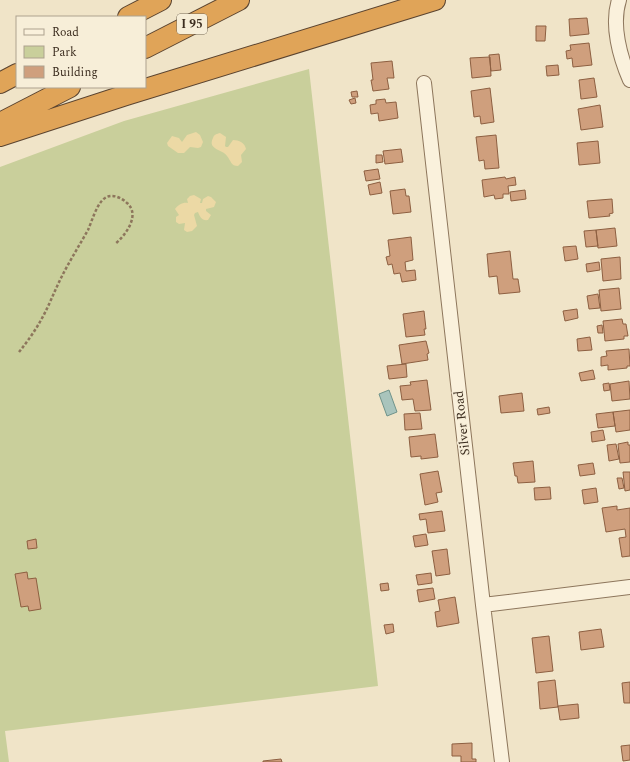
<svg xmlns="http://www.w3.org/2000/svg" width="630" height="762" font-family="Spectral,serif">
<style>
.green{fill:#c9cf9b}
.sand{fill:#ecd9a5}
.water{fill:#a9c4bc;stroke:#6f938a}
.building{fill:#cf9f7d;stroke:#8d5f41}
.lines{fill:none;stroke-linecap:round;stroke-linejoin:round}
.minor-casing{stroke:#8d765c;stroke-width:16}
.highway-casing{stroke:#5b4430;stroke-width:22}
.path{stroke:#8d765c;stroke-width:2.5;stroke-dasharray:3 2;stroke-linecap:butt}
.minor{stroke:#faf1dc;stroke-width:14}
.highway{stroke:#e0a458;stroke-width:20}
.labels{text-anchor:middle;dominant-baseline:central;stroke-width:3;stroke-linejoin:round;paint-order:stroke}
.shield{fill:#f7eed8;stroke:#756857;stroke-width:1}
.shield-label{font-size:12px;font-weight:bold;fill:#3d2e20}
.street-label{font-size:13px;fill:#3d2e20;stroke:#f7eed8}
</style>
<rect width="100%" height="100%" fill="#f0e4c8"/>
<path class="green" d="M309 69 378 686 5 731 9 762H0V167L124 121Z"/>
<path class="sand" d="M196 132 200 135 203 142 201 147 198 148 190 147 184 153H178L168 146 167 143 172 136 179 138 182 142 187 135Z
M220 133 226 137 225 146 226 147H228L233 140C239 140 245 143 246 149L241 155 242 162 238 166C231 166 231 161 227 156 223 149 207 150 213 138 214 134 217 134 220 133Z
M194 195 201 199 200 203H202L203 199 208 196 211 197 216 202 214 207 206 209V211L211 215 208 220C202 221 200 217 198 212L195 213 194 215 197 226 192 231 187 232 184 230 185 223 179 224 176 222V217L179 215 175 209C178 205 183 202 188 203L187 199 190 196Z"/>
<path class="water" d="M389 390 397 412 387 416 379 394Z"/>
<path class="building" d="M587 18 589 34 570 36 569 19Z
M536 26H546L545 41H536Z
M589 43 592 65 573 67 572 58 567 59 566 51 571 50 570 45Z
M499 54 501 70 491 71 489 55Z
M490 57 491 76 472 78 470 58Z
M392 61 394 78H387L389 89 373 91 371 80H373L371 63Z
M558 65 559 75 547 76 546 66Z
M594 78 597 97 581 99 579 80Z
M490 88 494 122 481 124 480 116 474 117 471 91Z
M357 91 358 97H352L351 92Z
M355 98 356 103 351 104 349 100Z
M385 99 386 103 396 102 398 118 379 121 378 113 371 114 370 105 376 104V100Z
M600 105 603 127 581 130 578 109Z
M496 135 499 168 485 169 484 160 479 161 476 137Z
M598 141 600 163 579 165 577 143Z
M401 149 403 162 385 164 383 151Z
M376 155H382L383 162 376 163Z
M378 169 380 179 366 181 364 171Z
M505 177 506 179 515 177 516 185 508 186 509 194H503V198L495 199 494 195 484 197 482 180Z
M380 182 382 193 370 195 368 185Z
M405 189 406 196H409L411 212 393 214 390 191Z
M525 190 526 199 511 201 510 192Z
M612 199 613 213 609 214 610 216 589 218 587 201Z
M615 228 617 246 598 248 596 230Z
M596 230 598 246 586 247 584 231Z
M411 237 413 260 405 262 406 271 415 270 416 280 402 282 400 273 394 274 392 264 388 265 386 257 390 256 388 240Z
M576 246 578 259 565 261 563 247Z
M510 251 513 279H518L520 292 499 294 497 276 489 277 487 254Z
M620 257 621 279 603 281 601 259Z
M599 262 600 270 587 272 586 264Z
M619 288 621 309 601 311 599 290Z
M598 294 600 308 589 309 587 296Z
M577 309 578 318 565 321 563 311Z
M424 311 426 329H424L425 335 406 337 403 314Z
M622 319 623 324H626L628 336H624V339L605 341 603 321Z
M602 325 603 333H598L597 326Z
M590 337 592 350 578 351 577 339Z
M426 341 429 353 427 354 428 360 402 364 399 345Z
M629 349 630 366H627V368L608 370V365L601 366V357L607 356 606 351Z
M406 364 407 377 389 379 387 366Z
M593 370 595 379 581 381 579 373Z
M427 380 431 410 415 411 413 399 402 400 400 386 411 385 410 382Z
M629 381 630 399 612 401 610 384Z
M609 383 610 390 604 391 603 384Z
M522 393 524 411 501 413 499 396Z
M549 407 550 413 538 415 537 409Z
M630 410V430L616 432 613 412Z
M613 412 615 426 598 428 596 414Z
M420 413 422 429 405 430 404 414Z
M603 430 605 440 592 442 591 432Z
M435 434 438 457 421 459V456L411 457 409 437Z
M628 442V445H630V462L620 463 618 444Z
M616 444 619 459 609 461 607 445Z
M533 461 535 482 518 483 517 476H515L513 463Z
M593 463 595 474 580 476 578 465Z
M438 471 442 492 436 493 438 502 425 505 420 474Z
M623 472H630V490L625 491Z
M617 478H622L624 488 619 489Z
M550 487 551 499 535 500 534 488Z
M596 488 598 502 584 504 582 490Z
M617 506V510L630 508V556L622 557 619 538 626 537 625 529 606 532 602 508Z
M442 511 445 531 428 533 426 519 420 520 419 514Z
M426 534 428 545 415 547 413 536Z
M36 539 37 548 28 549 27 541Z
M447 549 450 574 436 576 432 551Z
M27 572 28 579 36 578 41 609 29 611 28 606 21 607 15 574Z
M431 573 432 583 418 585 416 575Z
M388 583 389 590 381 591 380 584Z
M433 588 435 599 419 602 417 590Z
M455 597 459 623 437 627 435 612 440 611 438 600Z
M393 624 394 632 386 634 384 625Z
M601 629 604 647 581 650 579 632Z
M549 636 553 671 536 673 532 638Z
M555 680 558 707 540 709 538 682Z
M630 682V703H624L622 683Z
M578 704 579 718 560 720 558 706Z
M472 743V759H476V762H461V756H452V744Z
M630 745V760L623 761 621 746Z
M281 759 282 762H263V761Z"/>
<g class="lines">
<g class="minor-casing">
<path id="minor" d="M619 0C611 25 620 57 630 80
M424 83 483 605 502 762
M483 605 630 587"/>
</g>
<g class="highway-casing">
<path id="highway" d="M128 17 161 0
M145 48 239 0
M0 83 17 74
M0 123 70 87
M0 136 126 95 435 0"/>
</g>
<path class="path" d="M19 352C27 342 35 331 41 320 49 306 54 292 61 278 69 262 79 246 88 230 92 221 97 203 105 198 112 193 122 198 127 203 141 215 125 236 115 244"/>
<use href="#minor" class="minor"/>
<use href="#highway" class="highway"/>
</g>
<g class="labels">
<rect class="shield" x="177" y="14" width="30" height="20" rx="3"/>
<g class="shield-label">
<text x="192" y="24">I 95</text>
</g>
<g class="street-label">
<text transform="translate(462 423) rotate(-96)">Silver Road</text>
</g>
</g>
<rect x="16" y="16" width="130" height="72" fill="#f7eed8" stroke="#ada18e"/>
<rect x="24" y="29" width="20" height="6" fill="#faf1dc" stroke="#ada18e"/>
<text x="52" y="36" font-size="12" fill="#3d2e20">Road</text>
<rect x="24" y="46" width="20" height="12" fill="#c9cf9b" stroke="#ada18e"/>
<text x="52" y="56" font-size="12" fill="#3d2e20">Park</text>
<rect x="24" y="66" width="20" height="12" fill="#cf9f7d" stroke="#ada18e"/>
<text x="52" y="76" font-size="12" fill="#3d2e20">Building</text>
</svg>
